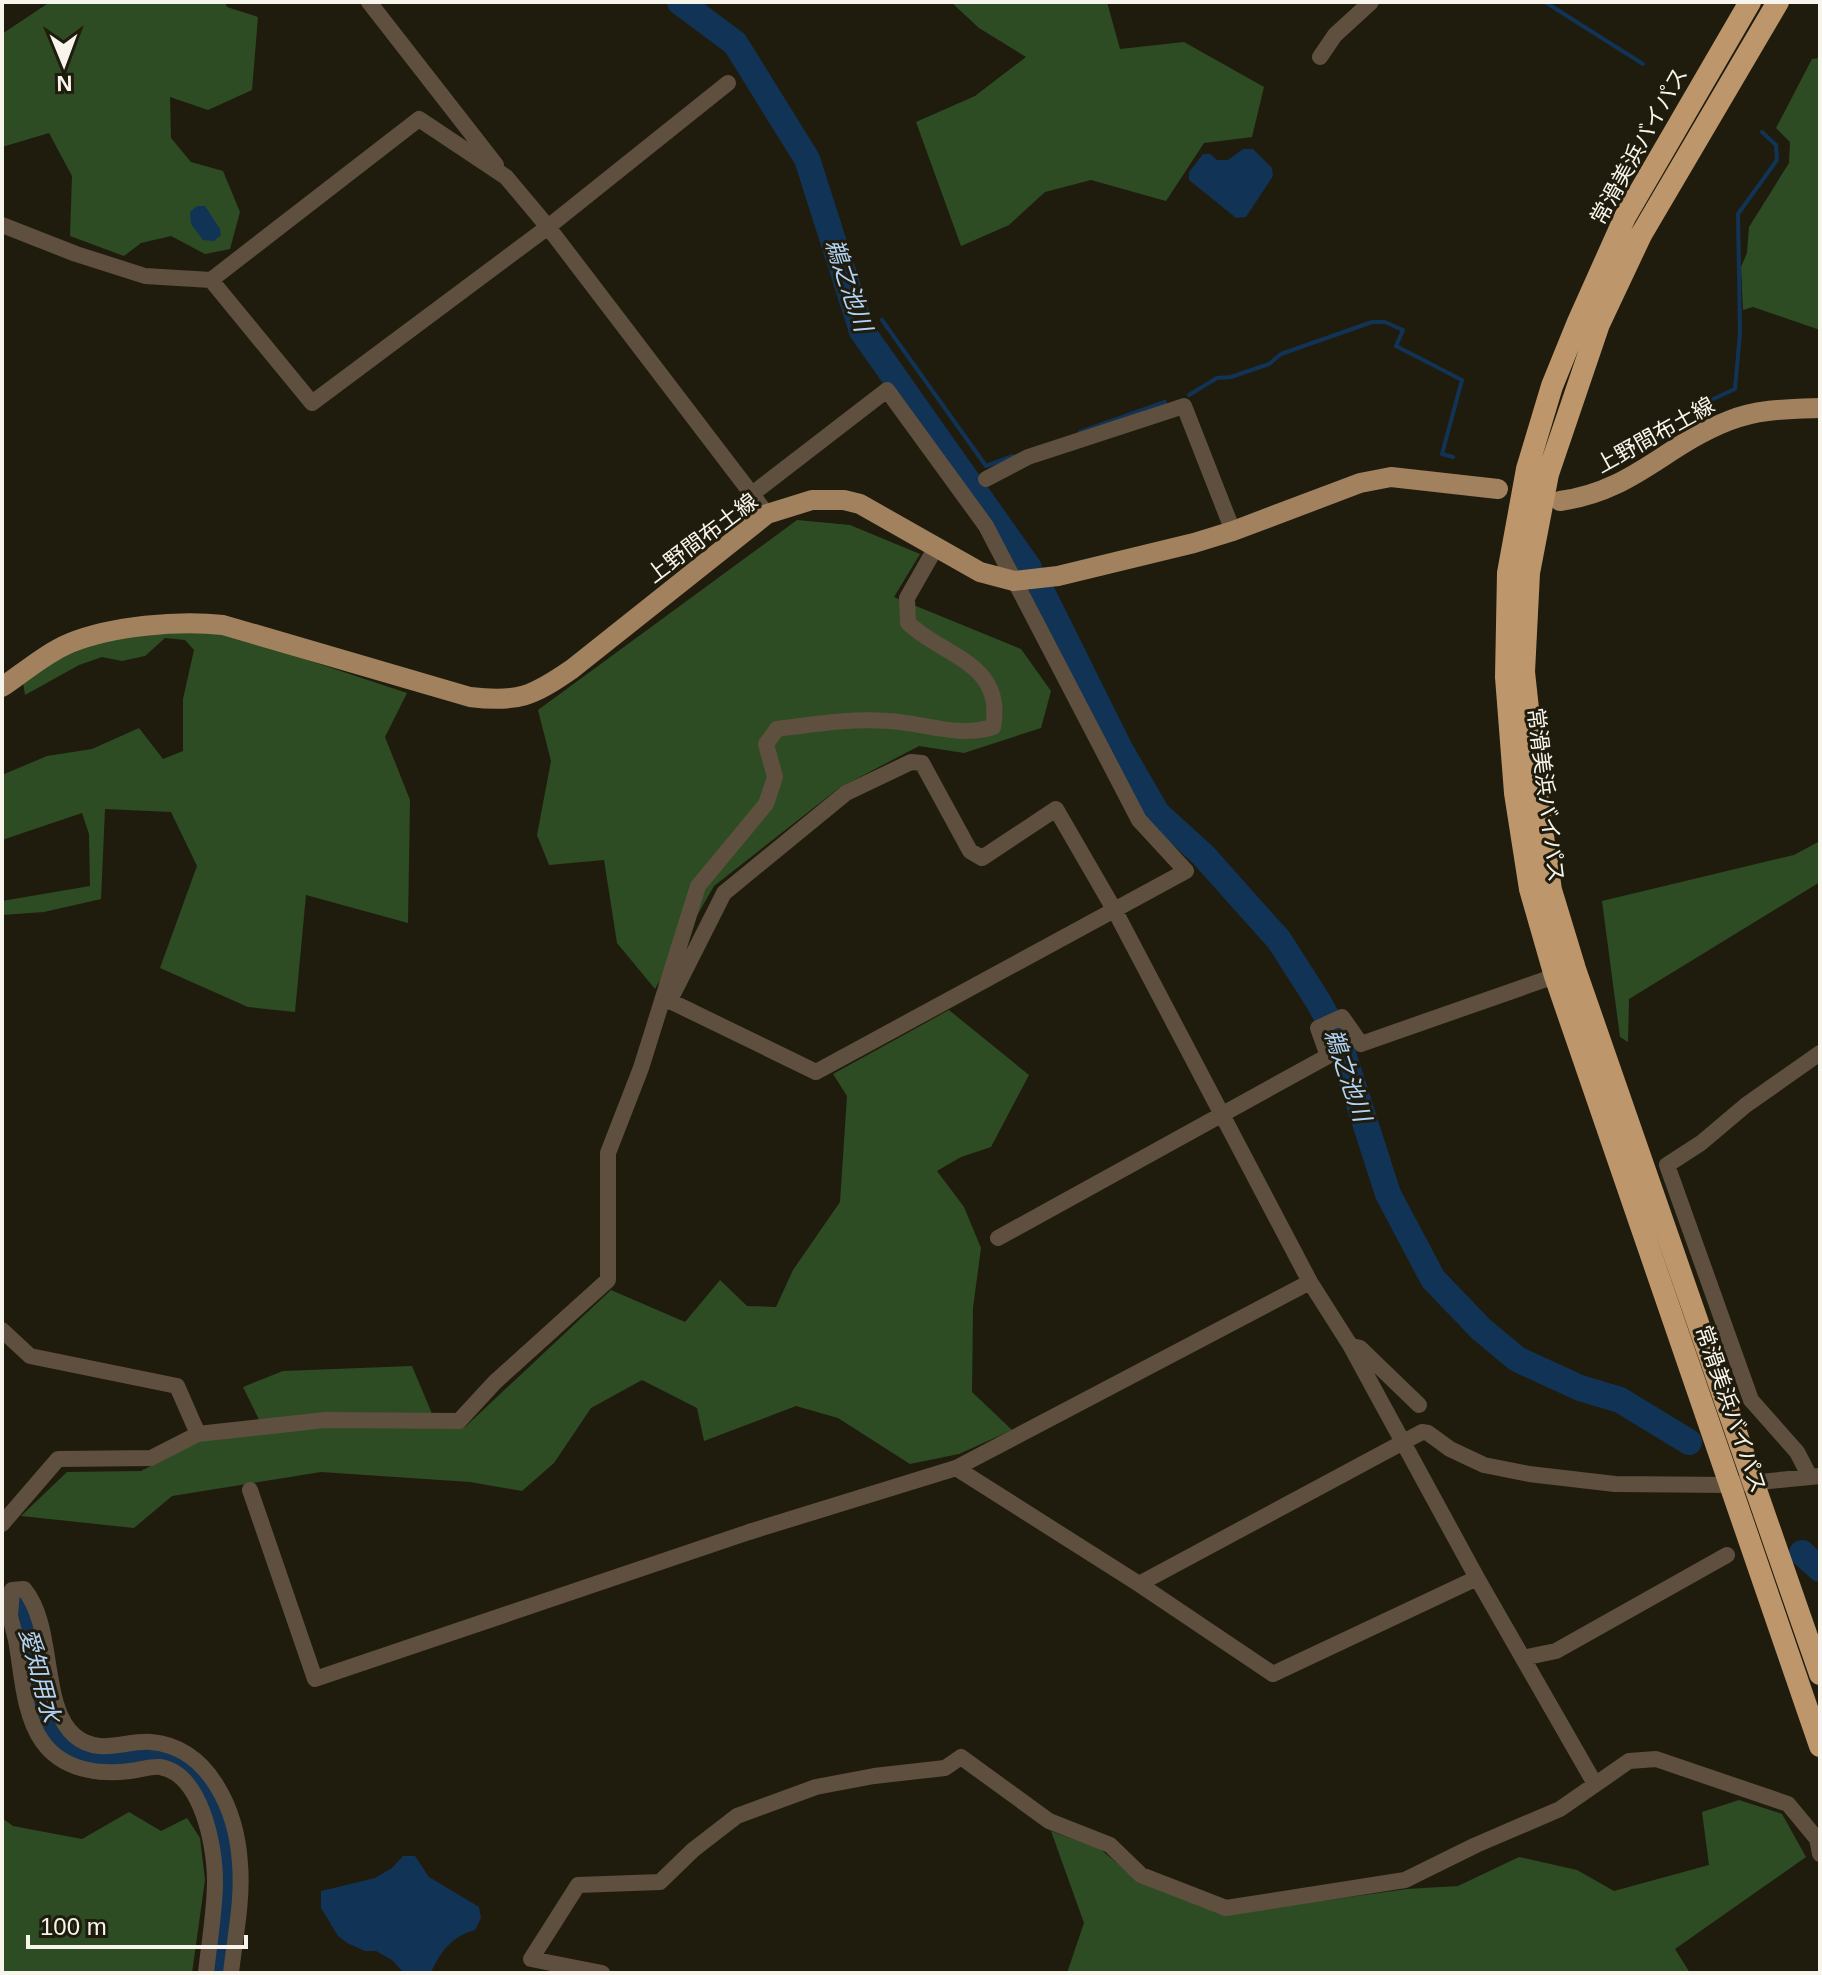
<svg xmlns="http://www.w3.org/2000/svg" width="1822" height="1975" font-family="Helvetica,'Noto Sans JP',sans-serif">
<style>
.forest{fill:#2d4c23}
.water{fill:#103356}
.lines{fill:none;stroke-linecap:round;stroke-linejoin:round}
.stream{stroke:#103356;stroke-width:4}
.canal{stroke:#103356;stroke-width:16}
.river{stroke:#103356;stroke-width:26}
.minor{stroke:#5f4f3e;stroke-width:16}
.major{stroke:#a2825e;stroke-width:20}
.highway{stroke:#bd976b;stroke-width:22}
.labels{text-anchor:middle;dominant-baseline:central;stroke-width:6;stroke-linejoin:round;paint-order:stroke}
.street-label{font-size:22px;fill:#f7f5eb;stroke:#201c0d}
.water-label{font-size:24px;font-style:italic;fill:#b2d3f8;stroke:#201c0d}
</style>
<rect width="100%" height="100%" fill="#201c0d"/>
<path class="forest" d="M50 2H225L227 7 258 17 252 90 208 110 170 97 171 138 191 162 223 171 240 212 230 249 205 254 171 236 141 243 124 256 70 236 72 176 49 133 2 147V34Z
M951 2H1107L1120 49 1184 42 1264 87 1252 137 1204 143 1166 201 1091 180 1045 192 1009 225 961 246 916 122 975 96 1026 57 979 28Z
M1820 58V330L1753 307 1743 310 1741 267 1747 253 1749 227 1789 163 1790 142 1776 128 1812 59Z
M797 520 850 525 920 554 894 597 1021 649 1051 691 1041 728 964 753 919 746 839 788 714 886 655 989 617 943 604 860 549 865 537 835 551 761 538 710Z
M211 628 407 693 385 737 410 800 408 923 306 895 295 1012 248 1007 160 968 197 866 171 812 105 809 101 899 44 912 2 915V901L90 886 89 834 82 813 2 840V775L47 756 92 749 139 728 163 759 183 751V699L194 650 185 640 165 638 145 656 122 661 102 657 79 665 25 695 23 682 79 647 159 630Z
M1820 841V882L1629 999 1628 1042 1620 1037 1602 901 1794 855Z
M949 1010 1029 1075 991 1147 961 1157 937 1171 964 1207 981 1248 973 1308 972 1392 1012 1430 959 1454 910 1464 838 1418 796 1406 704 1441 697 1408 642 1380 591 1408 554 1463 522 1491 470 1482 321 1472 172 1496 134 1528 21 1516 67 1472 141 1471 198 1441 265 1432 243 1387 283 1371 412 1366 438 1428 465 1427 611 1290 685 1322 720 1280 747 1306 776 1307 793 1270 840 1202 847 1096 833 1074Z
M1739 1800 1782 1814 1806 1857 1675 1949 1690 1973H1067L1084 1923 1051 1831 1100 1849 1140 1882 1226 1914 1407 1889 1458 1886 1519 1857 1577 1870 1614 1891 1709 1865 1702 1812Z
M129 1812 161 1831 187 1818 200 1838 205 1880 192 1973H2V1818L13 1826 82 1839Z"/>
<path class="water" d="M1243 149H1253L1272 168 1273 176 1246 217 1236 218 1189 180V172L1203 154H1210L1217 160H1228Z
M197 206H205L220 229 221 235 214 241 203 240 191 224 190 212Z
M403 1856H415L429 1877 479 1907 481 1918 475 1930C452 1936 440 1952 431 1973H404L392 1960 376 1951H365L347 1943 338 1936 321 1908V1891L375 1878 392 1868Z"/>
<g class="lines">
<path class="stream" d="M1545 2 1643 64
M882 320 986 466 1013 456
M1189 395 1217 378 1231 377 1269 364 1281 354 1372 322H1385L1403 330 1396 346 1462 380 1442 454 1453 457
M1080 432 1165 402
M1631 446 1640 448 1694 408 1735 389 1740 333 1738 214 1777 160 1776 145 1762 132"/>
<path class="canal" d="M20 1596C28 1630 38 1717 61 1741 86 1768 130 1753 161 1756 176 1757 190 1772 198 1784 238 1844 226 1906 219 1973"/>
<path class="river" d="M680 2 735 43 807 159 862 331 1029 568
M1042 592 1120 749 1157 813 1203 855 1279 940 1318 1001 1337 1035 1388 1194 1433 1279 1481 1329 1517 1359 1580 1388 1620 1400 1689 1442
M1802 1553 1820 1569"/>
<path class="minor" d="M369 2 496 165
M1320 57 1335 35 1371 2
M2 225 76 254 145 276 211 280 419 119 506 177 548 227 767 514
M211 280 312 403 548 227 728 83
M986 479 1028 457 1184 406 1233 531
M670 1000 724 893 846 793 911 762 922 763 970 851 982 858 1056 809 1115 911 1310 1282 1350 1345 1477 1578 1595 1784
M662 1003 670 1001 816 1072 1186 871 1139 820 986 526 887 390 752 494
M998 1238 1328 1056 1318 1028 1342 1017 1361 1044 1555 976
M2 1330 30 1356 177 1386 198 1434
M1352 1346 1360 1348 1419 1405
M956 1468 1139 1584 1273 1674 1477 1578
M1810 1477 1797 1452 1751 1400 1667 1165 1701 1143 1746 1105 1820 1053
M250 1490 315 1679 749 1532 956 1468 1310 1282
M2 1524 58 1459 151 1458 198 1434 325 1420 459 1421 495 1382 608 1280V1153L641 1068 698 886 766 804 775 777 766 744 777 729C815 724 851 718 889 721 925 723 958 738 993 727 1005 663 944 657 908 623L907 598 935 549
M1139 1584 1422 1432 1428 1433 1450 1449 1484 1465 1529 1474 1615 1484 1729 1485 1820 1476
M1523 1658 1556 1651 1727 1555
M206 1973C209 1943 215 1911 215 1881 215 1847 202 1774 160 1767 152 1766 139 1770 130 1771 98 1775 62 1770 42 1741 23 1714 22 1672 16 1640L10 1616 12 1590 24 1589C56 1627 40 1707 75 1736 99 1756 125 1740 151 1742 210 1747 237 1812 240 1864 243 1900 235 1937 231 1973
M602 1973 531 1959 578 1885 660 1882 693 1850 737 1816 816 1787 874 1776 945 1768 961 1757 1049 1821 1110 1845 1141 1875 1226 1908 1405 1880 1476 1845 1560 1809 1629 1761 1656 1759 1788 1804 1817 1839 1820 1854"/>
<path class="major" d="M1560 501C1633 491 1664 446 1728 421 1757 409 1788 409 1820 408
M2 687C23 673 46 653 70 643 112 626 178 620 223 625L470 697C518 703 533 696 572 669L767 514 812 500H844L860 504 980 572 1014 581 1058 576 1194 543 1233 531 1360 483 1391 477 1498 489"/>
<path class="highway" d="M1750 2 1625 217 1578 322 1552 386 1527 469 1508 573 1506 677 1515 793 1530 889 1555 976 1820 1746
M1778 2 1641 235 1599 324 1548 474 1529 573 1524 672 1538 802 1551 890 1575 969 1820 1674"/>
</g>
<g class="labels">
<g class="street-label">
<text transform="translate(1639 146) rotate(-61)">常滑美浜バイパス</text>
<text transform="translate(1655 435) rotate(-29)">上野間布土線</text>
<text transform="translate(702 538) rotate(-37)">上野間布土線</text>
<text transform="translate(1546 795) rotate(83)">常滑美浜バイパス</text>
<text transform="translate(1731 1409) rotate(71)">常滑美浜バイパス</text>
</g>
<g class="water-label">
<text transform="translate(849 285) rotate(71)">鵜之池川</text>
<text transform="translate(1348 1075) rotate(71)">鵜之池川</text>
<text transform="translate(40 1675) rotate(75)">愛知用水</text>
</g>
</g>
<rect width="1822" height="1975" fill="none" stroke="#f7f5eb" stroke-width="8"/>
<g transform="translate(64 64) rotate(179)" stroke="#201c0d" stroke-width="6" paint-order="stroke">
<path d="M0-6L14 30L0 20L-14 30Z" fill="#f7f5eb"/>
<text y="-12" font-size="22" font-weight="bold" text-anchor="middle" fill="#f7f5eb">N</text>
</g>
<path d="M28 1935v12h218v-12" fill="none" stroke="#f7f5eb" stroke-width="4"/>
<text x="40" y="1935" font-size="24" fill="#f7f5eb" stroke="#201c0d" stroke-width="6" paint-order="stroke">100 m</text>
</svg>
